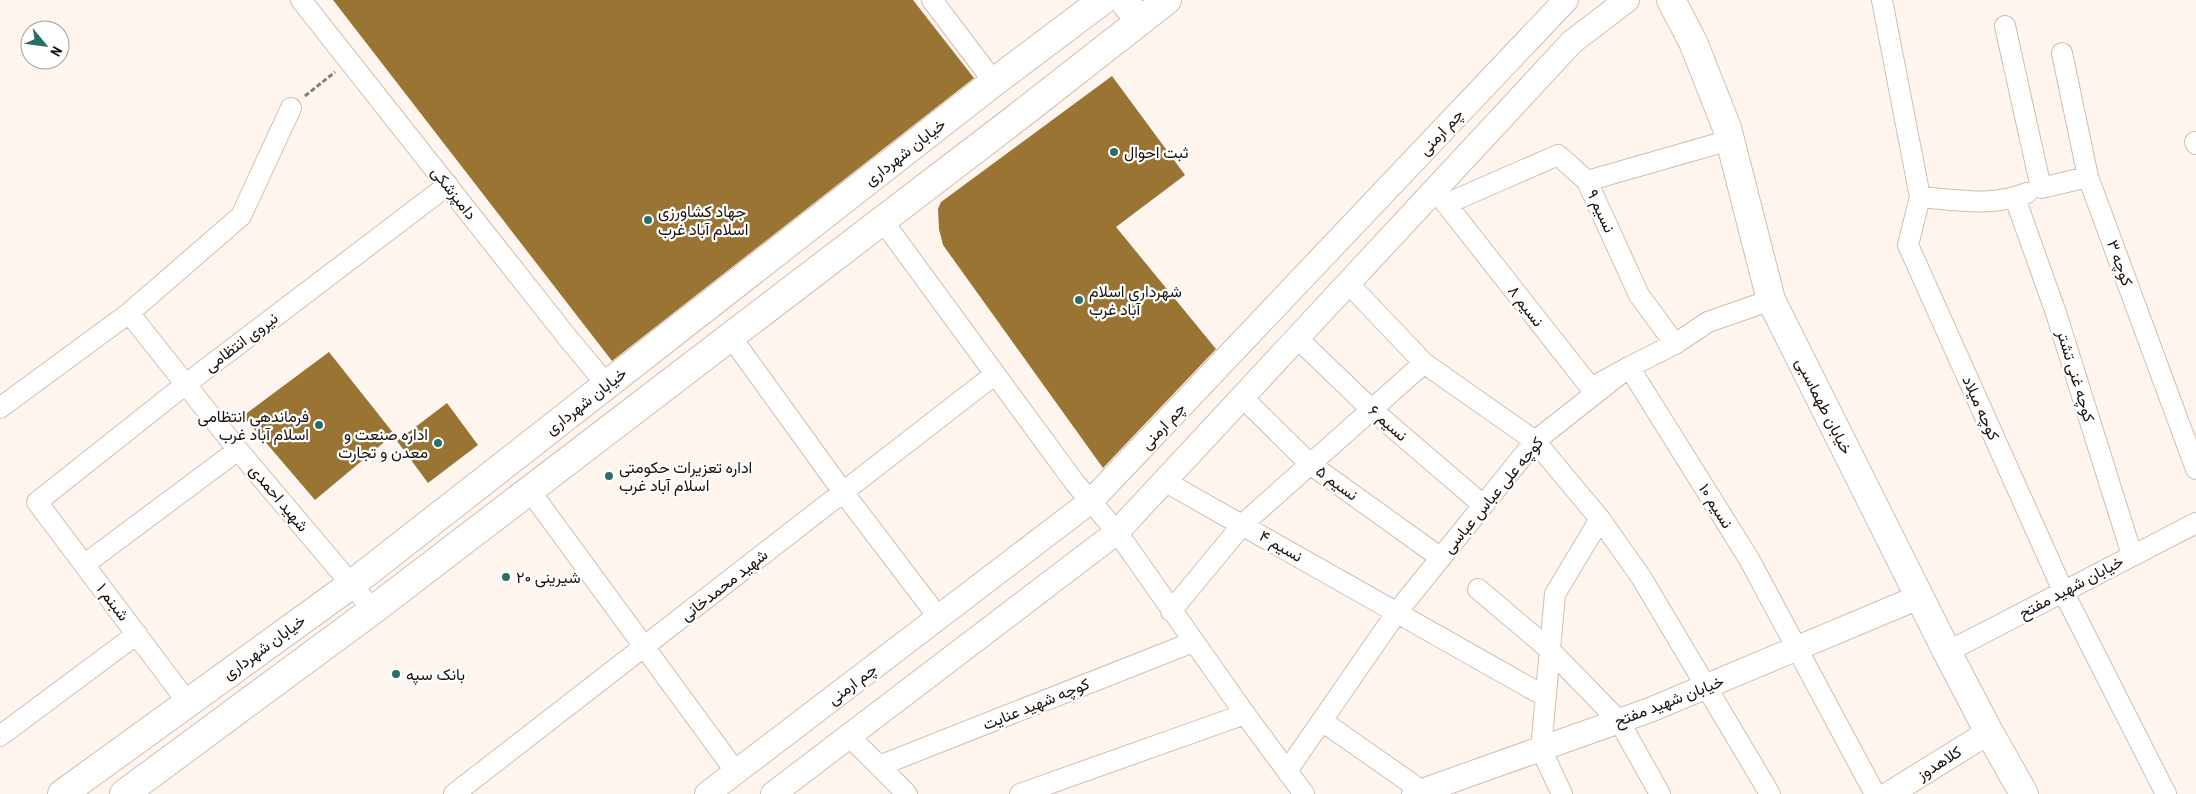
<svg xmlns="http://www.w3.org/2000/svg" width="2196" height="794" font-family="'Roboto Condensed',Vazirmatn,sans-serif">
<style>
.building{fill:#9a7432}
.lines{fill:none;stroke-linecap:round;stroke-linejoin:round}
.minor-casing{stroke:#d4bcae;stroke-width:22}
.tertiary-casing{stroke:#d4bcae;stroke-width:26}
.secondary-casing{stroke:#d4bcae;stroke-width:30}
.path{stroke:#857c77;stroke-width:3;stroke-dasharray:5 2.5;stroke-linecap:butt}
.minor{stroke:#fff;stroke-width:20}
.tertiary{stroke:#fff;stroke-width:24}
.secondary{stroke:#fff;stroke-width:28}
.poi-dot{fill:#276f67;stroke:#fff;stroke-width:2}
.labels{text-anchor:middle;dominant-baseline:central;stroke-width:4.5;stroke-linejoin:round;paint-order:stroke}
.street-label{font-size:16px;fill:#1a120d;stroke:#fff}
.poi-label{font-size:16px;fill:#1a120d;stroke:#fff;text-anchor:start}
</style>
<rect width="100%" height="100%" fill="#fff5ef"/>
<path class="building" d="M333 0H913L974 78 612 361Z
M1112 76 1185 175 1116 227 1216 349 1103 468 943 245 939 229 938 209 941 202Z
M329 352 394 434 315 500 243 416Z
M447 403 478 445 428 483 397 441Z"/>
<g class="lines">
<g class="minor-casing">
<path id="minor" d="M301 0 567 337 607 385
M932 0 994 82
M1882 0 1920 197 1908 245 2064 593 2166 794
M2005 26 2041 188 2088 177
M2062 53 2088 177 2196 469
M2195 142 2196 144
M1435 190 1591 388 1629 367 1749 559 1875 794
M1920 197C1955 200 1994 207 2027 193
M2015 198 2056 313 2132 555
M1446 204 1558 155 1587 181
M882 220 1075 483 1117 532 1245 714 1304 794
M1348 283 1424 363 1535 441 1600 519 1641 577 1770 794
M129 313 238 450 373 610
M731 337 843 492 939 618
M1297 338 1371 409 1483 505
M1675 344 1639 295 1587 181 1730 140
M1242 397 1310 464 1441 558
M0 408 129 313 241 216 291 108
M1164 481 1546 697
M530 491 736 772
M85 564 238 450
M1478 589 1550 650 1619 721 1660 794
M1171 611 1243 524 1424 363
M1947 652 2196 523
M188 703 37 502 186 384 448 185
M1322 721 1422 791
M0 736 137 634
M850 737 907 794
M879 766 1193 642
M1287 771 1397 612 1535 441 1629 367 1675 344 1708 322 1771 300
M454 794 994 375
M1020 794 1245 714
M1562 794 1541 749 1555 594 1600 519"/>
</g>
<g class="tertiary-casing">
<path id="tertiary" d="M707 794 1091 501 1566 0
M773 794 1117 532 1572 42 1627 0
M1414 794 1650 710 1919 597
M1889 794 1989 732"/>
</g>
<g class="secondary-casing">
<path id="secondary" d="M1123 0 1140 21
M1671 0 1693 42 1727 128 1771 300 1947 652 1989 732 2024 794
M62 794 352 584 994 82 1103 0
M124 794 373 610 1015 119 1167 0"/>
</g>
<path class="path" d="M305 96 335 72"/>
<use href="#minor" class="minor"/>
<use href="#tertiary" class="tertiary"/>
<use href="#secondary" class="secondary"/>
</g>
<g class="poi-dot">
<circle cx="1114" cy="152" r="5"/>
<circle cx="648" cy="220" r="5"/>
<circle cx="1079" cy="300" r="5"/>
<circle cx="319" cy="425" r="5"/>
<circle cx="438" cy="443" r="5"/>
<circle cx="609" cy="476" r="5"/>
<circle cx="506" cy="577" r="5"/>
<circle cx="396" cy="674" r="5"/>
</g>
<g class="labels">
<g class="street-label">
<text transform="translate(1441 132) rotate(-47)">چم ارمنی</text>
<text transform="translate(905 152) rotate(-38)">خیابان شهرداری</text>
<text transform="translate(454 193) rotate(52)">دامپزشکی</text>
<text transform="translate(1601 211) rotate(65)">نسیم ۹</text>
<text transform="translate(2120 263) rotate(70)">کوچه ۳</text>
<text transform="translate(1526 306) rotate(52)">نسیم ۸</text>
<text transform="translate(241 342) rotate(-37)">نیروی انتظامی</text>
<text transform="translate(2076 376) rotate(73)">کوچه غنی تشتر</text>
<text transform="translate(586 401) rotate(-38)">خیابان شهرداری</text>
<text transform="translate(1824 406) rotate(63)">خیابان طهماسبی</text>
<text transform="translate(1981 408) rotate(66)">کوچه میلاد</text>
<text transform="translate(1388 423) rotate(41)">نسیم ۶</text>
<text transform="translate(1163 426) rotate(-47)">چم ارمنی</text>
<text transform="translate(1337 483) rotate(36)">نسیم ۵</text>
<text transform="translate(1493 495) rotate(-50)">کوچه علی عباس عباسی</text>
<text transform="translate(279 498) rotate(50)">شهید احمدی</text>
<text transform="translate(1716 506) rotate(58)">نسیم ۱۰</text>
<text transform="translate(1281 546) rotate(30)">نسیم ۴</text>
<text transform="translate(724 585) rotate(-38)">شهید محمدخانی</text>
<text transform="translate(2071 587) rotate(-28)">خیابان شهید مفتح</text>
<text transform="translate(113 602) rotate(53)">شبنم ۱</text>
<text transform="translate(264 647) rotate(-36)">خیابان شهرداری</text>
<text transform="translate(852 684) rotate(-37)">چم ارمنی</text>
<text transform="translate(1669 701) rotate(-21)">خیابان شهید مفتح</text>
<text transform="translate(1036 704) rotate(-22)">کوچه شهید عنایت</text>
<text transform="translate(1939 763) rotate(-32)">کلاهدوز</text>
</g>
<g class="poi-label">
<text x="1124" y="152">ثبت احوال</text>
<text x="658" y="211">جهاد کشاورزی<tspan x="658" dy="18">اسلام آباد غرب</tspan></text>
<text x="1089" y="291">شهرداری اسلام<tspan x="1089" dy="18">آباد غرب</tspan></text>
<text x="309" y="416" text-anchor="end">فرماندهی انتظامی<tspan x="309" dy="18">اسلام آباد غرب</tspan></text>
<text x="428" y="434" text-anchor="end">اداره صنعت و<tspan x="428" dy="18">معدن و تجارت</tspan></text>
<text x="619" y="467">اداره تعزیرات حکومتی<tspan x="619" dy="18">اسلام آباد غرب</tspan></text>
<text x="516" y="577">شیرینی ۲۰</text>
<text x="406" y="674">بانک سپه</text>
</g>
</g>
<g transform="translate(45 45) rotate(119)"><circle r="24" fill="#ffffff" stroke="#a3a09e"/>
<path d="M0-4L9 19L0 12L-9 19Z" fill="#276f67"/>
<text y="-8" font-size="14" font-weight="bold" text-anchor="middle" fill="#1a120d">N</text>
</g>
</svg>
